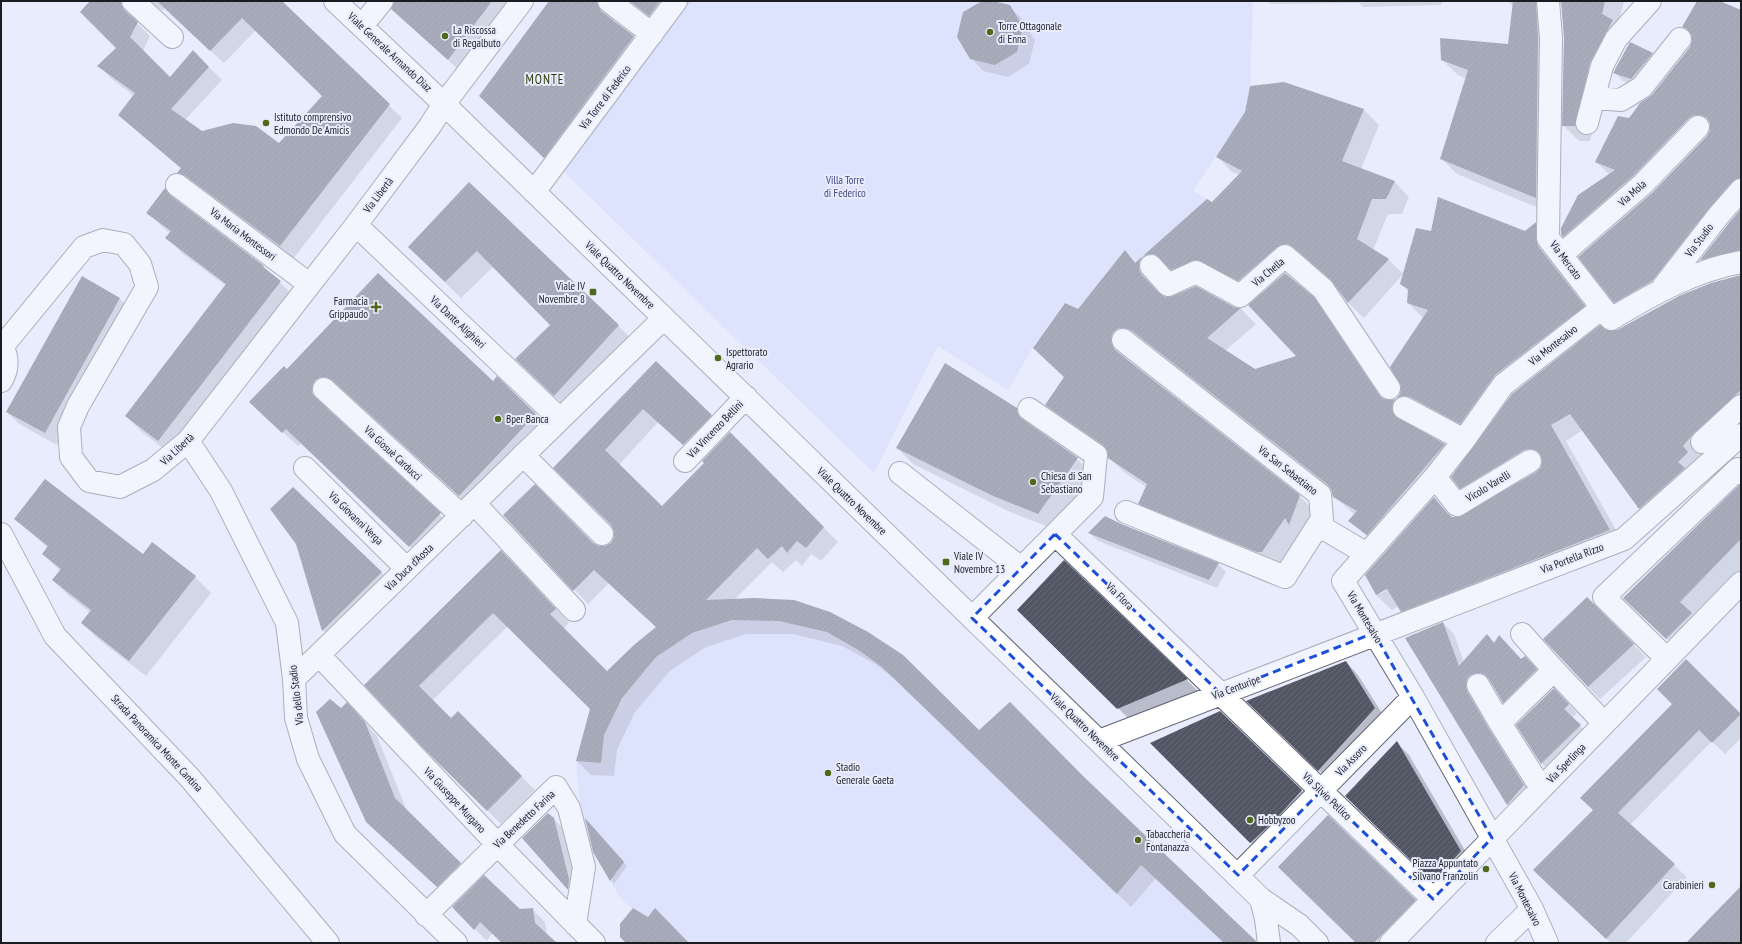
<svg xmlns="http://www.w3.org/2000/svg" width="1742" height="944" font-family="'PT Sans Narrow',sans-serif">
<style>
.green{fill:#d1d8fc}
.shadow{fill:#0003;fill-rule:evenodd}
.building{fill:url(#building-hatch)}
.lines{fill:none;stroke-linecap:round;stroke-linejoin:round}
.minor-casing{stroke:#616473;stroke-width:24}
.minor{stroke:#fff;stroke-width:22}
.marked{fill:none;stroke:#1d4ed8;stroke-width:3;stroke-dasharray:8 5;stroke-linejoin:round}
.poi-dot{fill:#4f691a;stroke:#e8ecfd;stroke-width:1.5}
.labels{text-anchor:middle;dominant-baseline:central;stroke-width:4;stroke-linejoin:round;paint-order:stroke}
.poi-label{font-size:11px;fill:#1a1c22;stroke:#e8ecfd;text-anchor:start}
.street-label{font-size:11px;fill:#1a1c22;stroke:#e8ecfd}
.park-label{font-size:11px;fill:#414880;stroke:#e8ecfd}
.quarter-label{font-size:13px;letter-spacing:1px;fill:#2c3e06;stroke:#e8ecfd}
</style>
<defs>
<pattern id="building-hatch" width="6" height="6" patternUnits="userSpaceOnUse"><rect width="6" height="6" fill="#525563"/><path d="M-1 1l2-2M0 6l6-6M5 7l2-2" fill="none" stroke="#676975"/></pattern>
</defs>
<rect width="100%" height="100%" fill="#e8ecfd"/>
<path class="green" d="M689 1H1253L1250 86 1245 112 1193 191 1207 199 1136 263 1125 251 1078 309 1064 303 1033 347 1008 390 938 346 874 473 562 170Z
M754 598 794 600 830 612 868 632 903 655 979 730 1010 702 1082 775 1064 792 1224 943H626L620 937V924L632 908 621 899 594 853 580 805 576 761 591 705 618 661 648 633 678 616Z"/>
<path class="shadow" d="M91 1H281L402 118 293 259 191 186 178 173 181 169 119 115 134 96 112 79 99 66 117 48ZM143 2H150L163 11 164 8 224 63 256 30 323 96 280 144 202 132 185 120 222 80 193 52 170 78 143 51 150 36 136 22 134 11Z
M379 1H516L462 73 392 9 396 2Z
M551 1H692L682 9 666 31 612 16 613 21 634 37 650 53 560 173 496 112Z
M984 1 1009 6 1022 19 1035 40 1029 64 1008 77 983 71 971 58Z
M1267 1H1442V5L1363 7 1359 3 1270 4Z
M1508 1H1624L1590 141H1579L1563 125 1564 38 1562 4 1557 6 1551 213 1457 174 1442 159 1467 79 1458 75 1442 60 1509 45 1513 6Z
M1698 1H1718L1741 11V204L1630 318 1615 302 1653 193 1708 136 1711 129 1704 134 1579 252 1564 236 1610 175 1596 162 1691 47 1693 36 1683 26Z
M1631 43 1652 54 1660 62 1639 87 1623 81 1614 72Z
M1284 83 1364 110 1379 125 1361 169 1394 181 1409 197 1402 214H1388L1373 250 1388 259 1403 274 1364 318 1348 303 1336 284 1310 262 1304 259 1292 262 1254 296 1213 274 1187 285 1172 269H1165L1154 285 1162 296 1241 309 1256 324 1225 351 1255 370 1298 356 1313 298 1329 314 1387 401 1396 399 1401 394 1423 318 1408 303 1409 292 1401 284 1432 233 1525 232 1536 223 1551 238 1599 321 1510 391 1476 438 1408 418 1407 423 1444 445 1460 460 1382 550 1350 521 1355 515 1334 496 1332 491 1147 345 1126 354V360L1300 496 1315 512 1278 567 1155 519 1140 503 1146 487 1125 473 1109 458V452L1062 420 1047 405 1065 377 1078 310 1125 252 1136 263 1207 200 1212 204 1239 175 1232 172 1217 156Z
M469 184 635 342 570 411 532 375 552 325 494 266 461 298 409 247Z
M165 190 179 203 264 267 296 298 174 457 142 432 126 416 226 286 183 254 167 238 170 234 148 213Z
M1741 211V268L1716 275 1701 260Z
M1741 276V419L1655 523 1640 508 1583 430 1566 441 1625 546 1417 626 1399 606 1392 610 1376 595 1434 498 1453 518H1458L1537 473 1542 468V465L1476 503 1461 488 1606 332 1617 331ZM1391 585 1392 587 1380 594V592Z
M82 278 120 299 132 311 57 445 19 424 7 412Z
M656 362 725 429 698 458 658 422 619 465 662 508 705 463 730 434 838 542 821 561 811 554 802 566 796 560 783 572 772 562 734 600 795 601 979 731 1086 780 1257 943H1224L1156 878 1131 907 897 681 875 664 842 646 793 634H747L706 647 670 671 635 712 617 750 614 776 591 775 577 761 591 709 508 626 433 700 451 719 458 712 535 790 501 824 427 750 366 685 515 565 569 623 563 629 607 673 657 628 609 583 588 604 504 515 599 547H605L612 543 615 537V531L612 525 555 468Z
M287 370 493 382 497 378 550 429 474 510 348 394 342 391 326 402 328 411 455 529 425 560 301 443 298 446 265 416Z
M1016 409 1032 425 1033 428 1077 459 1093 475 1054 529 1008 511 913 464 897 448Z
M1741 486V572L1696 618 1683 654 1640 614Z
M293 488 394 585 335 642 323 630Z
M1105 517 1218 564 1226 572 1217 588 1098 541 1090 533Z
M15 519 143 555 195 577 211 593 146 676 98 639 82 623 91 613 69 596 53 580 60 571 43 554 48 548Z
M1064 562 1187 680 1203 696 1134 724 1019 610Z
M1587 599 1646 657 1600 699 1588 687Z
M1443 623 1454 634 1464 662 1487 636 1495 643 1536 668 1547 681 1515 713 1504 702 1493 684 1489 683 1535 797 1518 815 1507 804 1406 638Z
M1686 661 1741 715V738L1725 754 1712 741 1630 825 1687 877 1626 943H1611L1546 883 1594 810 1673 704Z
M1346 662 1358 675 1387 721 1331 782 1260 714Z
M1562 697 1577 713 1572 718 1588 734 1550 772 1542 764 1517 725Z
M359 716 377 736 407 811 473 876 450 898 367 822Z
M1152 743 1301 790 1317 806 1267 859Z
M1397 743 1409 755 1473 864 1446 893 1358 809Z
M553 818 569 835 584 905 523 838Z
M586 822 627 866 614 884 594 852Z
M1415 900 1431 916 1405 943H1357Z
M453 907 532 909 545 922 547 935 556 943H502L492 933 487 941Z"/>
<path class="building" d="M90 1H121L124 10 138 22 130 37 170 77 193 50 209 67 171 109 202 131 233 123 256 126 279 143 322 96 242 18 210 51 157 1H282L390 104 280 246 184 175 177 173 181 168 118 115 135 93 97 66 116 48 80 12Z
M394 1H492L448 60 391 9Z
M549 1H597L601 11 634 36 544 158 479 96Z
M630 1H660L649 16Z
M982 1H993L1010 5 1023 27 1017 52 995 65 970 59 957 37 963 12Z
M1513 1H1536L1538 38 1536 198 1440 159 1468 70 1441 60 1440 38 1508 44Z
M1561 1H1605L1602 14 1613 20 1590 63 1575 126H1562L1564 38Z
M1697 1H1720L1741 10V178L1732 182 1710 207 1652 281 1614 303 1578 257 1652 193 1707 136 1710 130V123L1707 118 1701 115H1694L1689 118 1634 175 1563 237 1561 234V228L1578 195 1615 170 1595 162 1618 116 1629 118 1640 103 1652 95 1690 47 1692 40 1691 34 1687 29 1682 27Z
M1630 42 1653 53 1631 79 1613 73Z
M1284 82 1364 109 1342 161 1395 181 1386 199H1372L1357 239 1389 259 1348 303 1331 280 1293 247 1288 244 1277 247 1238 281 1197 260 1171 270 1155 254H1149L1143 256 1139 262V269L1141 274 1159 293 1165 297 1173 296 1196 286 1234 307 1241 308 1207 338 1255 369 1296 356 1248 305 1285 273 1314 297 1379 395 1383 399 1389 400 1396 399 1400 394 1401 387 1390 367 1428 310 1407 303 1408 289 1400 284 1416 228 1431 231 1438 197 1525 231 1536 222V238L1538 246 1585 306 1495 375 1460 424 1410 397 1403 396 1397 398 1393 402 1392 408 1394 415 1445 444 1367 535 1348 521 1357 511 1333 497 1331 489 1328 485 1131 330 1124 328H1119L1113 332 1111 339 1112 345 1115 350 1300 495 1289 525 1285 518 1262 552H1257L1138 504 1147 484 1108 458 1107 450 1103 445 1045 405 1064 377 1033 348 1065 303 1078 309 1125 250 1135 263 1207 199 1212 202 1242 171 1216 157 1245 112 1250 86Z
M469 182 619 325 554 396 515 359 550 325 477 251 445 282 408 247Z
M165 188 170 195 264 266 263 267 281 281 158 441 125 416 226 284 165 238 171 231 146 213Z
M1741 209V250L1700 260 1729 223Z
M378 273 493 381 497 376 536 414 459 496 332 380 326 377H321L315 380 312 387V393L316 398 441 513 409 547 286 429 282 433 249 402 284 366 287 369Z
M1741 275V390L1694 433 1683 446 1688 452 1678 462 1685 468 1639 509 1570 414 1551 425 1610 530 1401 612 1387 589 1376 595 1365 575 1434 497 1447 513 1452 517H1458L1536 472 1541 467 1542 460 1540 454 1536 450 1529 449 1524 450 1460 489 1451 477 1512 394 1600 325 1606 330H1617L1679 296 1711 283Z
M82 276 120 298 45 433 6 412Z
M656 361 712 415 683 445 643 409 605 450 662 506 704 463 702 461 730 432 824 527 806 548 797 541 787 553 782 546 768 559 757 548 706 600 754 598 794 600 830 612 868 632 903 655 979 730 1010 702 1082 775 1256 941V943H1224L1141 865 1117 894 882 667 860 651 827 632 779 621 732 620 692 633 656 657 622 698 604 735 601 763 576 761 590 709 493 613 419 686 451 718 458 711 522 776 487 811 426 751 364 685 501 550 556 609 550 614 607 671 634 645 656 627 594 570 573 591 503 515 535 484 593 543 599 546H605L611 543 614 537V531L611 525 553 468Z
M945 363 1017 408 1018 415 1022 419 1078 458 1038 514 991 495 896 448Z
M45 479 143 554 152 542 196 576 129 661 81 623 91 610 52 580 61 569 42 554 48 546 14 519Z
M1739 485H1741V539L1680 602 1692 613 1666 639 1623 598Z
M293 487 382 572 322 631 296 544 270 509Z
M1105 516 1121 524 1219 563 1209 580 1088 533Z
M1064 560 1188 679 1117 709 1017 610Z
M1587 597 1634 644 1588 687 1543 639Z
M1443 622 1459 666 1487 634 1494 643 1499 635 1521 659 1525 656 1537 669 1503 703 1489 679 1484 674 1478 673 1472 674 1467 678 1466 685 1467 691 1489 729 1524 785 1507 805 1405 638Z
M1686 659 1741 714 1712 743 1699 730 1618 813 1675 864 1606 939 1533 870 1593 810 1580 798 1672 704 1657 689Z
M1346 661 1375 708 1318 771 1246 701Z
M1554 688 1569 704 1564 709 1581 725 1541 764 1516 725Z
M330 699 341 708 347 702 365 722 395 798 461 863 437 887 366 822 316 712Z
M1220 711 1302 790 1272 823 1250 843 1150 743Z
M1397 741 1461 851 1433 882 1345 796Z
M548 813 554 818 569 879 568 890 522 838Z
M1328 815 1416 900 1374 943H1356L1278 867Z
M585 818 624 862 610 881 593 852Z
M484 875 520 909 533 908 535 923 557 943H502L480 922 474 930 452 907Z
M1741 886V943H1686L1708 920Z
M633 908 648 917 655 908 689 943H626L620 937V924Z"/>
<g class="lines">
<g class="minor-casing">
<path id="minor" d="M133 1 172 37
M335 1 444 104 1261 899 1299 925 1317 943
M609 1 652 34
M1548 1 1551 38 1548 238 1611 319C1651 295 1695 270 1741 262
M362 26 382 1
M1594 98 1621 100 1642 87 1680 39
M1587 123 1602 66 1616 39 1650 1
M177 185 309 284
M534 192 676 1
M356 225 560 419
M1561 255 1643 184 1698 127
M1151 266 1168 285 1196 272 1240 296 1285 256 1323 289 1389 388
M1663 287 1719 215 1741 190
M1123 340 1320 495 1322 519 1285 577 1126 512
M1 345C9 357 8 370 1 381
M2 347 84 247 103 240 124 244 140 264 147 287 78 406 69 427 71 457 89 481 120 487 153 470 188 441 356 225 430 126 444 104 522 1
M324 389 462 516
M1404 408 1464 440
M188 441 221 491 287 623 294 679 296 718 308 759 345 834 456 943
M1702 442 1741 406
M523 455 602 534
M685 461 746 397
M305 468 407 569
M900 473 1021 568
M1435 477 1457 505 1530 461
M474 503 574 610
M1318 525 1367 554
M1 534 55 636 190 778 328 943
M1055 534 1433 899
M972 618 1092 497 1096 455 1029 409
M1522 634 1554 670
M319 655 497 844 594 943
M1667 659 1604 597 1738 469 1741 473
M294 679 664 318
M1478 685 1500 723
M1099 741 1624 539 1741 435
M1541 788 1500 723 1554 670 1604 723
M1238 875 1413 697
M1261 899 1266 919 1269 943
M426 915 556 787 569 808 584 867 575 924
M1391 943 1741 583
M1497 943 1532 909
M1547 943 1532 909 1413 697 1343 581 1435 477 1464 440 1503 385 1602 308"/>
</g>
<use href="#minor" class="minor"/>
</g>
<path d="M0 0H1742V944H0ZM1055 534 1220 693 1374 633 1492 838 1433 899 1321 791 1238 875 972 618Z" fill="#e8ecfd" fill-opacity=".55" fill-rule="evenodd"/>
<path class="marked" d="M1055 534 1220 693 1374 633 1492 838 1433 899 1321 791 1238 875 972 618Z"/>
<g class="poi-dot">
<circle cx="990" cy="32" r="4"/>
<circle cx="445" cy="36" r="4"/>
<circle cx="266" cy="123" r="4"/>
<rect x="589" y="288" width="8" height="8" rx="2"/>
<path d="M374 301h4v4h4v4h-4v4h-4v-4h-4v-4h4z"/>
<circle cx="718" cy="358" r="4"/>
<circle cx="498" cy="419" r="4"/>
<circle cx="1033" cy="482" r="4"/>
<rect x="942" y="558" width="8" height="8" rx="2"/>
<circle cx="828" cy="773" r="4"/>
<circle cx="1250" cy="820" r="4"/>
<circle cx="1138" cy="840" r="4"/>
<circle cx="1486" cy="869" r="4"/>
<circle cx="1712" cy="885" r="4"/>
</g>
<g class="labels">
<g class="poi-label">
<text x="998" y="26">Torre Ottagonale<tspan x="998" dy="13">di Enna</tspan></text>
<text x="453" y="30">La Riscossa<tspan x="453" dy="13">di Regalbuto</tspan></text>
<text x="274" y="117">Istituto comprensivo<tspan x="274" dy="13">Edmondo De Amicis</tspan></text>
<text x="585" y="286" text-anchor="end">Viale IV<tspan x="585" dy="13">Novembre 8</tspan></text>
<text x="368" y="301" text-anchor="end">Farmacia<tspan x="368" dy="13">Grippaudo</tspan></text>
<text x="726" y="352">Ispettorato<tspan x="726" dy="13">Agrario</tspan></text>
<text x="506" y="419">Bper Banca</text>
<text x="1041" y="476">Chiesa di San<tspan x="1041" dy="13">Sebastiano</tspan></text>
<text x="954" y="556">Viale IV<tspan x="954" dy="13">Novembre 13</tspan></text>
<text x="836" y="767">Stadio<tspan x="836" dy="13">Generale Gaeta</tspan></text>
<text x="1258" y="820">Hobbyzoo</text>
<text x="1146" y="834">Tabaccheria<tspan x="1146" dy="13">Fontanazza</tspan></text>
<text x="1478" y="863" text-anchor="end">Piazza Appuntato<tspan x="1478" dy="13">Silvano Franzolin</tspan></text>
<text x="1704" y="885" text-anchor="end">Carabinieri</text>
</g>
<g class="street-label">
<text transform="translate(390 52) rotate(43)">Viale Generale Armando Diaz</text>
<text transform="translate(605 97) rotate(-53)">Via Torre di Federico</text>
<text transform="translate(1632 193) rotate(-42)">Via Mola</text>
<text transform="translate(378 195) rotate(-53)">Via Libertà</text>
<text transform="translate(243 234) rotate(37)">Via Maria Montessori</text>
<text transform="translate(1699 240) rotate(-53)">Via Studio</text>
<text transform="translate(1566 260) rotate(53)">Via Mercato</text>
<text transform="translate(1268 272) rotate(-40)">Via Chella</text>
<text transform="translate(620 275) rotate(44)">Viale Quattro Novembre</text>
<text transform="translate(458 322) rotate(43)">Via Dante Alighieri</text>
<text transform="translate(1553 345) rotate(-38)">Via Montesalvo</text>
<text transform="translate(715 429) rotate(-46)">Via Vincenzo Bellini</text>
<text transform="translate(177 449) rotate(-43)">Via Libertà</text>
<text transform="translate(393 453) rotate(43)">Via Giosuè Carducci</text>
<text transform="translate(1288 470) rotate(38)">Via San Sebastiano</text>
<text transform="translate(1488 486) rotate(-31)">Vicolo Varelli</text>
<text transform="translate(852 501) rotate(44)">Viale Quattro Novembre</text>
<text transform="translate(356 518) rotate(44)">Via Giovanni Verga</text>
<text transform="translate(1572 558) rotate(-21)">Via Portella Rizzo</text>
<text transform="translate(409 567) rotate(-44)">Via Duca d'Aosta</text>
<text transform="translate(1120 596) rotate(44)">Via Flora</text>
<text transform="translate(1365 617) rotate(59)">Via Montesalvo</text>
<text transform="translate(1236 687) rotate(-21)">Via Centuripe</text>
<text transform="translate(296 695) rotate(-97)">Via dello Stadio</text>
<text transform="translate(1085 727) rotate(44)">Viale Quattro Novembre</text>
<text transform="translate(157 743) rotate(47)">Strada Panoramica Monte Cantina</text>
<text transform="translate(1351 760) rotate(-46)">Via Assoro</text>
<text transform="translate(1566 763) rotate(-46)">Via Sperlinga</text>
<text transform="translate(1327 796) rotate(44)">Via Silvio Pellico</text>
<text transform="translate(455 800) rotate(47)">Via Giuseppe Murgano</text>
<text transform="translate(524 819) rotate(-43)">Via Benedetto Farina</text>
<text transform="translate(1525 899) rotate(63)">Via Montesalvo</text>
</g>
<g class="park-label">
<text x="845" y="180">Villa Torre<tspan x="845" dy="13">di Federico</tspan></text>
</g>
<g class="quarter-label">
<text x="545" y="79">MONTE</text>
</g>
</g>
<rect width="1742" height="944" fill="none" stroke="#1a1c22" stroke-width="4"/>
</svg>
